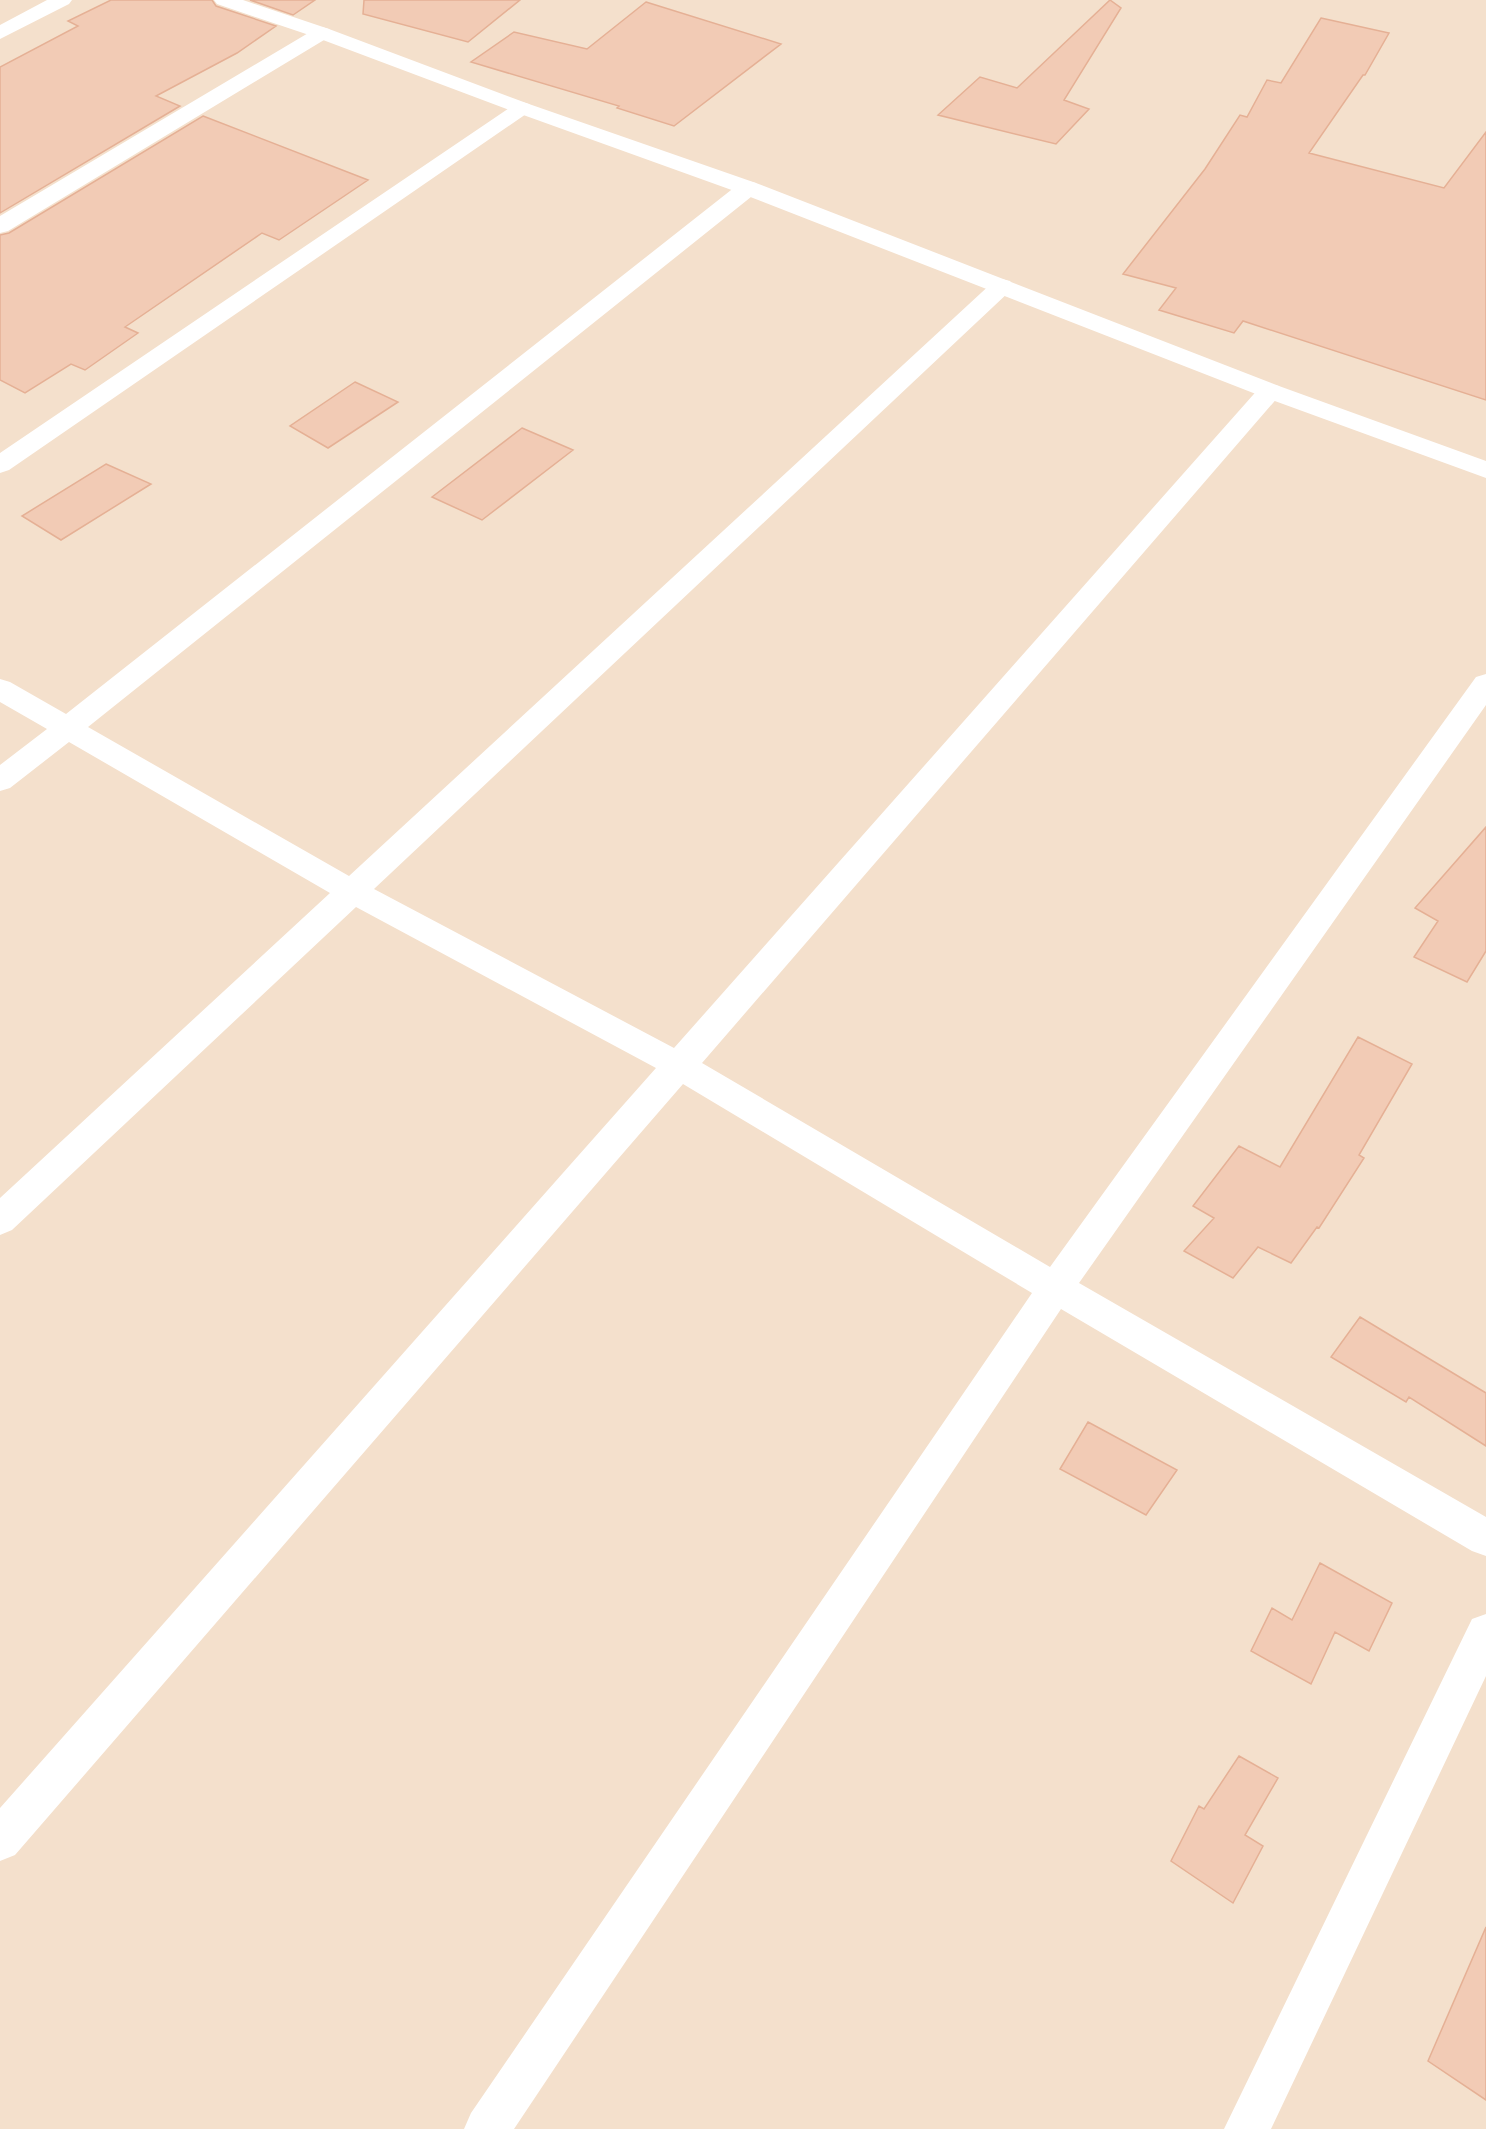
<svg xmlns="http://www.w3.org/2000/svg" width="1486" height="2129" font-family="'PT Sans Narrow',sans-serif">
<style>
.residential{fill:#f4e0cc}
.building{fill:#f2cbb5;stroke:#e5b095;stroke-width:1.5}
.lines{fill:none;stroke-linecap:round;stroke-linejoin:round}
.street{fill:#fff;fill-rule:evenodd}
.secondary{fill:#fff;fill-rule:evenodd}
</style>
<rect width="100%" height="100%" fill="#fcefde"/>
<path class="residential" d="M0 0H1486V2129H0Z"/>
<path class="building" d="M111 0H212L216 6 276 26 237 53 156 96 180 106 0 213V67L78 26 68 21Z
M250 0H315L293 15Z
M364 0H520L468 42 363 14Z
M1110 0 1121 8 1064 100 1089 109 1056 144 938 115 980 77 1017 88Z
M646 2 781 44 674 126 617 108 619 106 471 62 514 32 587 49Z
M1321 18 1389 33 1365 75H1363L1309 153 1444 188 1486 132V400L1243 321 1234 333 1159 310 1176 288 1123 274 1205 169 1240 115 1247 117 1267 80 1281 83Z
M203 116 368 180 279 240 262 233 125 327 138 333 85 370 71 364 25 393 0 380V235L9 233Z
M355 382 398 402 328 448 290 426Z
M522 428 573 450 482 520 432 497Z
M106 464 151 484 61 540 22 516Z
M1486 827V951L1467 982 1414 957 1438 921 1415 908Z
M1358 1037 1412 1064 1359 1155 1364 1158 1319 1228 1317 1227 1291 1263 1258 1247 1233 1278 1184 1251 1214 1218 1193 1206 1239 1146 1280 1167Z
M1360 1317 1486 1393V1446L1409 1397 1406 1402 1331 1357Z
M1088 1422 1177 1470 1146 1515 1060 1469Z
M1320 1563 1392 1603 1369 1651 1335 1632 1311 1684 1251 1651 1272 1608 1292 1620Z
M1239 1756 1278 1778 1245 1835 1263 1846 1233 1903 1171 1861 1199 1806 1204 1809Z
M1486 1927V2100L1428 2061Z"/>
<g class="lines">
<path class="street" d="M47 0H72L69 4 0 39V25Z
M322 27 329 29 332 33 329 37 8 231 0 233V216L315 29Z
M522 102 529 104 533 108 529 112 9 470 0 473V453L515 104Z
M748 181 756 183 759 188 756 193 88 727 349 876 994 281 1002 279 1010 281 1014 286 1010 291 374 889 674 1048 1261 386 1270 384 1279 386 1282 391 1279 396 702 1063 1050 1267 1476 677 1486 674V705L1079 1283 1486 1517V1556L1472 1551 1061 1309 514 2129H464L471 2113 1032 1293 683 1084 15 1855 0 1861V1808L656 1068 356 907 12 1230 0 1235V1198L330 893 69 742 10 788 0 791V765L47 729 0 702V679L10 682 66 714 740 183Z
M1486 1614V1676L1271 2129H1224L1472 1619Z"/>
<path class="secondary" d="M214 0H243L329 29 529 104 756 183 1279 386 1486 461V478L1261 396 740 193 515 112 315 37 217 4Z"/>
</g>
</svg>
